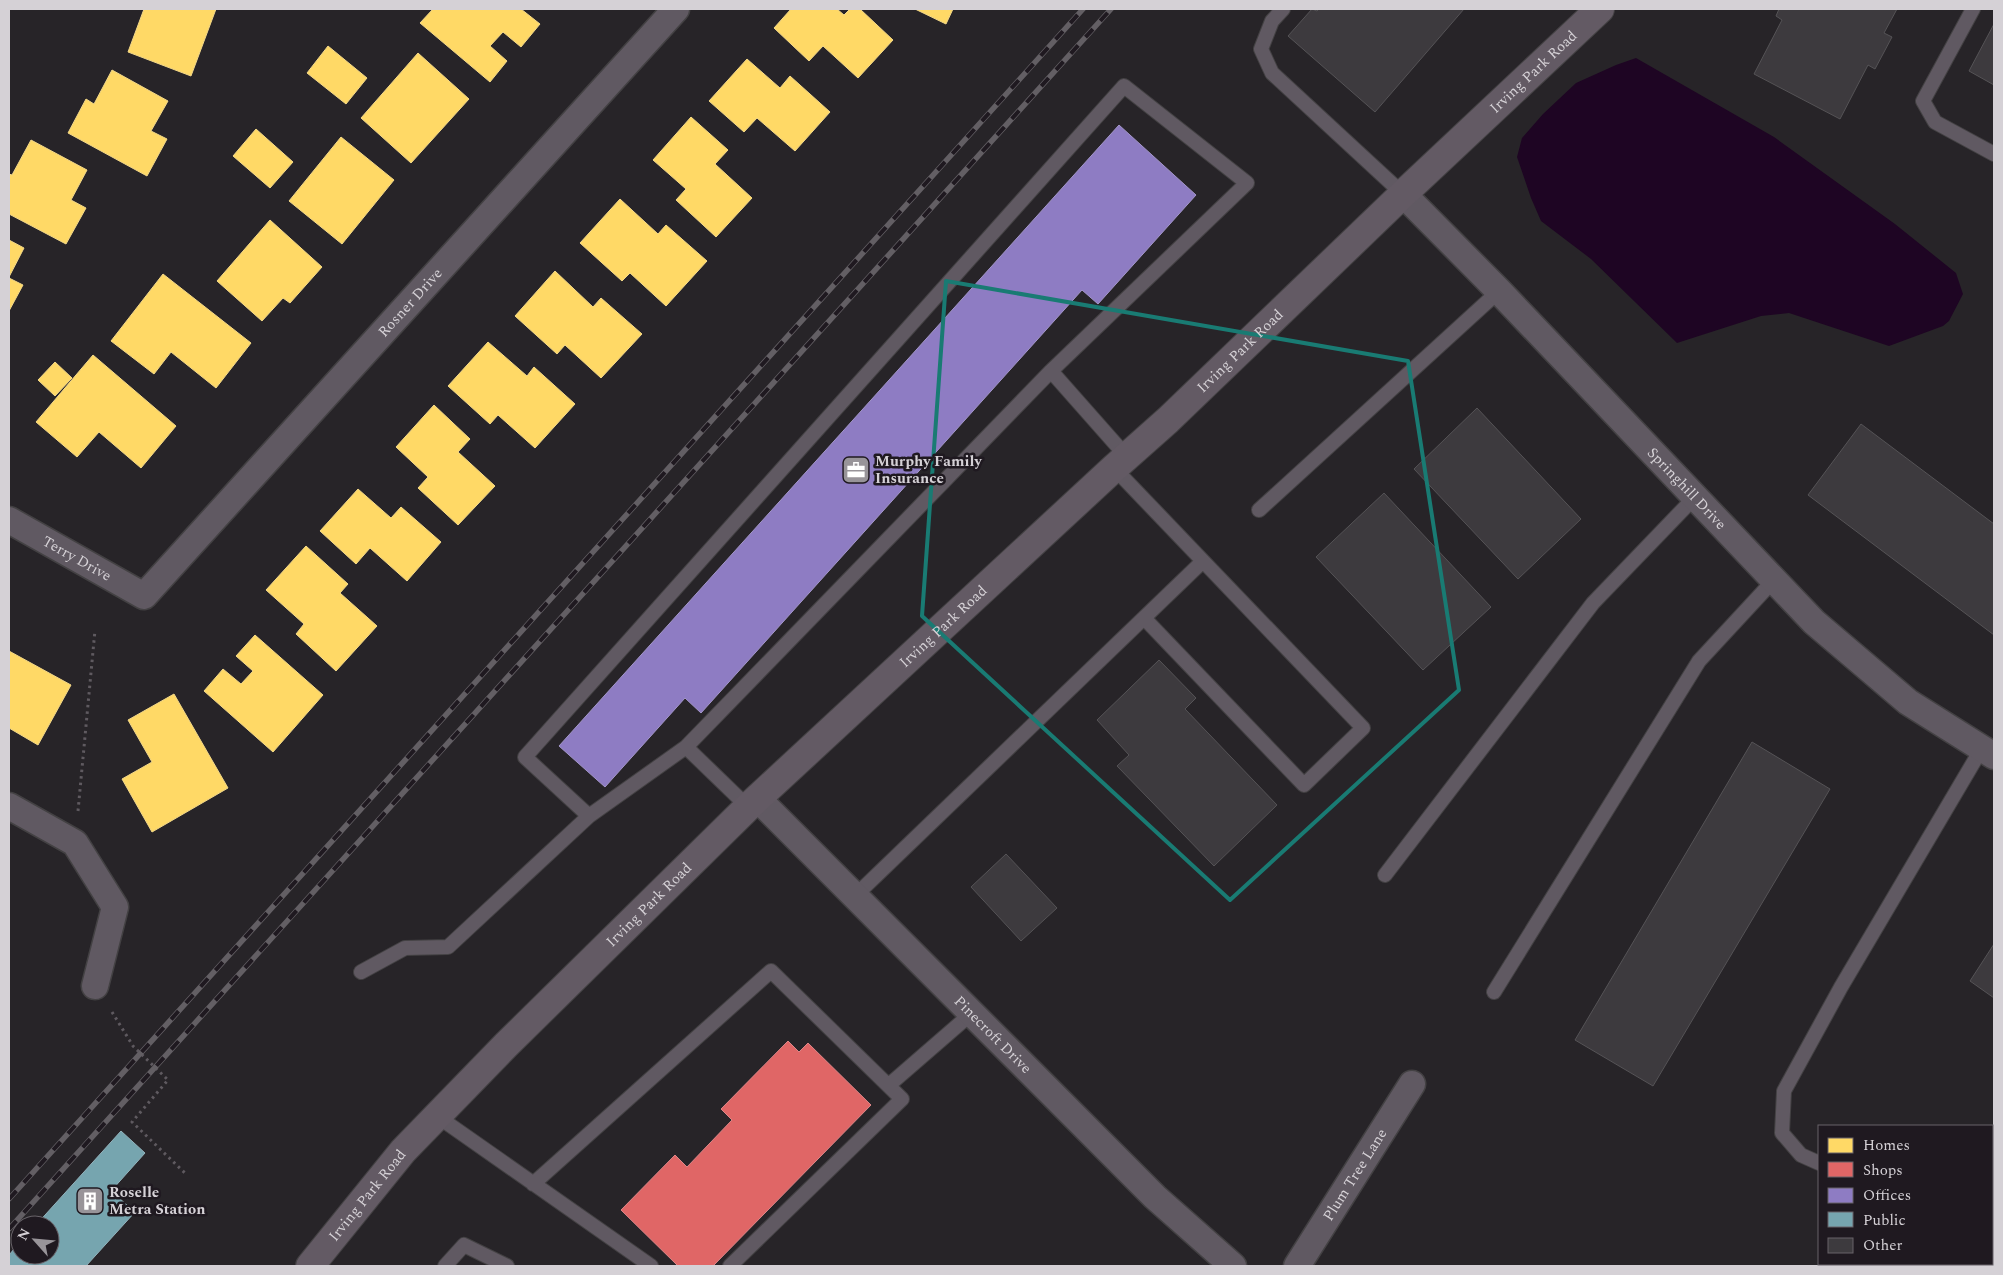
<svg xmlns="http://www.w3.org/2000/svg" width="2003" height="1275" font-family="Spectral,serif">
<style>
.water{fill:#1e0523}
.homes{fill:#ffd966;stroke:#f2d788}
.shops{fill:#e06666;stroke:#dd8688}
.offices{fill:#8e7cc3;stroke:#a396c9}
.public{fill:#76a5af;stroke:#92b2bb}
.building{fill:#3d3a3e;stroke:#555356}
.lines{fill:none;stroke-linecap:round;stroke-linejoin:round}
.service-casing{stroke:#434143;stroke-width:16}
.minor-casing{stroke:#434143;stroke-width:29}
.secondary-casing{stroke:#434143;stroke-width:30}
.path{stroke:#5f5a60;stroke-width:3;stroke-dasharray:2.5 4;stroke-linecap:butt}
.service{stroke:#605962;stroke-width:14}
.minor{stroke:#605962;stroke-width:26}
.secondary{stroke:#635a64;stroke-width:28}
.rail-casing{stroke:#635f64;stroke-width:5.5}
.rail{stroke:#1f1920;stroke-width:4;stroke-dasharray:11;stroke-linecap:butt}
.marked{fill:none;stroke:#197b73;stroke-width:4;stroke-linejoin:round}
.labels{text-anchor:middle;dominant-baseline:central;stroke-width:5;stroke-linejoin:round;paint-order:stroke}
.street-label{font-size:15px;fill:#d5d1d6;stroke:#1f1920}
.poi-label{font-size:15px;font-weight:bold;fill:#d5d1d6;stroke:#1f1920;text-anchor:start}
</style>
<rect width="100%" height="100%" fill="#272428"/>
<path class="water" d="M1636 58 1774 137 1895 224 1956 273 1963 294 1949 321 1943 326 1889 346 1789 313 1761 316 1677 343 1591 259 1541 221 1531 198 1517 157 1522 138 1543 114 1576 83 1616 65Z"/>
<path class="homes" d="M144 9H216L191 76 128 52Z
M433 9H521L540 24 521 47 503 32 490 46 507 61 490 82 420 23Z
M791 9H837L844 15 850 9H860L893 40 858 78 823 46 809 61 774 28Z
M915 9H953L946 24Z
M328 46 367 78 346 104 307 73Z
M418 53 469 99 411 163 361 118Z
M747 59 780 88 790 76 830 112 795 151 757 118 744 132 709 101Z
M112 70 168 101 151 131 167 139 147 176 68 133 86 99 94 104Z
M691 117 728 150 715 164 752 198 716 237 676 200 686 189 653 160Z
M256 129 293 162 270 188 233 156Z
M341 137 394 180 342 244 289 201Z
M31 140 87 170 71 200 86 208 66 244 9 214V174L12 175Z
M620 199 658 234 666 225 707 261 666 306 630 273 622 281 580 243Z
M270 220 322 267 290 303 283 298 262 321 217 281Z
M9 240 24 248 9 277Z
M555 271 593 307 601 298 642 334 601 378 565 345 557 354 515 316Z
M163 274 251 343 216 388 171 352 154 374 111 341Z
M9 278 23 285 9 311Z
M488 342 527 376 534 367 575 404 535 448 498 415 490 424 448 386Z
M93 355 176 426 141 468 99 432 77 457 36 422Z
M55 362 72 378 55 396 38 380Z
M434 405 470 439 458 452 495 486 458 525 418 488 428 477 396 447Z
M358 489 391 518 401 507 441 542 407 581 370 548 356 564 320 531Z
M306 546 348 584 340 593 377 626 336 671 296 634 304 624 266 590Z
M255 635 323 695 273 752 204 691 223 669 241 684 253 671 236 656Z
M9 651 71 685 38 745 9 728Z
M174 694 228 788 152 832 122 779 152 762 128 720Z"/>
<path class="shops" d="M788 1041 799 1052 808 1043 871 1105 713 1266H678L621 1210 675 1155 687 1167 732 1120 721 1109Z"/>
<path class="offices" d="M1119 125 1196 195 1098 304 1082 290 701 713 685 698 605 787 559 746Z"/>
<path class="public" d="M121 1131 145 1153 111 1191 135 1212 86 1266H9V1255L20 1242V1255H50V1225H36Z"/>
<path class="building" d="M1312 9 1317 11 1319 9H1464L1375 112 1288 36Z
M1779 9H1897L1884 33 1892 37 1875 69 1868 65 1840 119 1754 74 1782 20 1776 16Z
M1994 24V85L1969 71Z
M1477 408 1581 519 1518 579 1414 469Z
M1861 424 1994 524V635L1808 495Z
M1384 493 1491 607 1423 670 1316 557Z
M1159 660 1196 698 1185 709 1277 805 1214 866 1117 766 1129 755 1097 720Z
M1752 742 1830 789 1653 1086 1575 1040Z
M1006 854 1057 908 1021 941 971 887Z
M1994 944V998L1970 981Z"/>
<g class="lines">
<g class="service-casing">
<path id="service" d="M1283 9 1272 21 1261 49 1272 73 1403 194
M1973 9 1923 101 1935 122 1994 154
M1051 371 1127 457
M1114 468 1203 561
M1259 510 1499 291
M589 816 525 757 1124 86 1247 183 1051 371 686 747
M1385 875 1593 603 1695 497
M855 896 1203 561 1363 728 1304 785 1144 618
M361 972 405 948 448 947 589 816 686 747 748 807
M1494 992 1699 661 1774 580
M889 1085 972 1013
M437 1116 651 1266
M1819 1163 1801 1155 1782 1133 1784 1091 1841 987 1982 748
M533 1184 771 971 902 1099 730 1266
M1992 1235 1994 1236
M445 1266 464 1245 507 1266"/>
</g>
<g class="minor-casing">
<g id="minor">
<path id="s1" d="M1403 194 1499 291 1814 622 1908 702 1994 756"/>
<path id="s2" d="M9 520 144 596 676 9"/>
<path id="s3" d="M757 798 1155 1197 1233 1266"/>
<path d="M9 806 75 843 115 907 95 986"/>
<path id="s4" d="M1297 1266 1412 1084"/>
</g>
</g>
<g class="secondary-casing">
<g id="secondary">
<path id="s5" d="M310 1266 403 1151 506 1045 748 807 1114 468 1168 420 1403 194 1600 9"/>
</g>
</g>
<path class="path" d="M78 811 95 630
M112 1012 133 1046 168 1080 132 1122 187 1175"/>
<use href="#service" class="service"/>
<use href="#minor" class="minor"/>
<use href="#secondary" class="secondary"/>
<g class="rail-casing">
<path id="rail" d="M9 1199 1083 9
M9 1229 1111 9"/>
</g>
<use href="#rail" class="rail"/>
</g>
<path class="marked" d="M946 281 1408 361 1459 690 1230 900 922 616Z"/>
<defs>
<g id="office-square" transform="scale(1.4375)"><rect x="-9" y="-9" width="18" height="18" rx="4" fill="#989499" stroke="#1f1920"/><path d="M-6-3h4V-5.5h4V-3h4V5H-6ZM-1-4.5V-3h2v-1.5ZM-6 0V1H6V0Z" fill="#fff"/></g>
<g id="building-square" transform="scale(1.4375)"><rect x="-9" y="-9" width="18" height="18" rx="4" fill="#989499" stroke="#1f1920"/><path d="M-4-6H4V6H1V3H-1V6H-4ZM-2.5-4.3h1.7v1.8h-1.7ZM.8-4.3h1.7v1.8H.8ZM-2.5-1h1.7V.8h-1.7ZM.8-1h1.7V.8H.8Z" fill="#fff"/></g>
</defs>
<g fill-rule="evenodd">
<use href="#office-square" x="856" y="470"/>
<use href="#building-square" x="90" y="1201"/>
</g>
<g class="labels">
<g class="street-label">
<text stroke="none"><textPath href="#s5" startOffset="1711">Irving Park Road</textPath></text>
<text stroke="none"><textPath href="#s2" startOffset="551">Rosner Drive</textPath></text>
<text stroke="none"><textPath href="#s5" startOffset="1306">Irving Park Road</textPath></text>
<text stroke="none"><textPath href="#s1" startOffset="409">Springhill Drive</textPath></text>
<text stroke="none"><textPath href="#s2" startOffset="78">Terry Drive</textPath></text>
<text stroke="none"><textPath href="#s5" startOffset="901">Irving Park Road</textPath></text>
<text stroke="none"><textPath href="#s5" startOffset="496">Irving Park Road</textPath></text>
<text stroke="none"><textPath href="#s3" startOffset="334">Pinecroft Drive</textPath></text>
<text stroke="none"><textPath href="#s4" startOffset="108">Plum Tree Lane</textPath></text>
<text stroke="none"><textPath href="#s5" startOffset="91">Irving Park Road</textPath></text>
</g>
<g class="poi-label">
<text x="875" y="461">Murphy Family<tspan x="875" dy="17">Insurance</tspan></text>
<text x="109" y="1192">Roselle<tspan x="109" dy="17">Metra Station</tspan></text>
</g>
</g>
<rect width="2003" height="1275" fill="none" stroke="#d5d1d6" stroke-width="20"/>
<rect x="1818" y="1125" width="175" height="140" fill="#1f1920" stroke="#686369"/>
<rect x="1828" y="1138" width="25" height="15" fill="#ffd966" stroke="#686369"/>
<text x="1863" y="1150" font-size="15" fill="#d5d1d6">Homes</text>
<rect x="1828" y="1162" width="25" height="15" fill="#e06666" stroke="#686369"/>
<text x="1863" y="1175" font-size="15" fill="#d5d1d6">Shops</text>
<rect x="1828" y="1188" width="25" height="15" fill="#8e7cc3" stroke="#686369"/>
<text x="1863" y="1200" font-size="15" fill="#d5d1d6">Offices</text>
<rect x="1828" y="1212" width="25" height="15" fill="#76a5af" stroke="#686369"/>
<text x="1863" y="1225" font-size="15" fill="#d5d1d6">Public</text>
<rect x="1828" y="1238" width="25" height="15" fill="#3d3a3e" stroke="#686369"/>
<text x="1863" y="1250" font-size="15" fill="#d5d1d6">Other</text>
<g transform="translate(35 1240) rotate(297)"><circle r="24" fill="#1f1920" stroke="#686369"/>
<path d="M0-4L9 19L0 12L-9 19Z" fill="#989499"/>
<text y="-8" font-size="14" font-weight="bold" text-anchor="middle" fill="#d5d1d6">N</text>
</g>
</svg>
